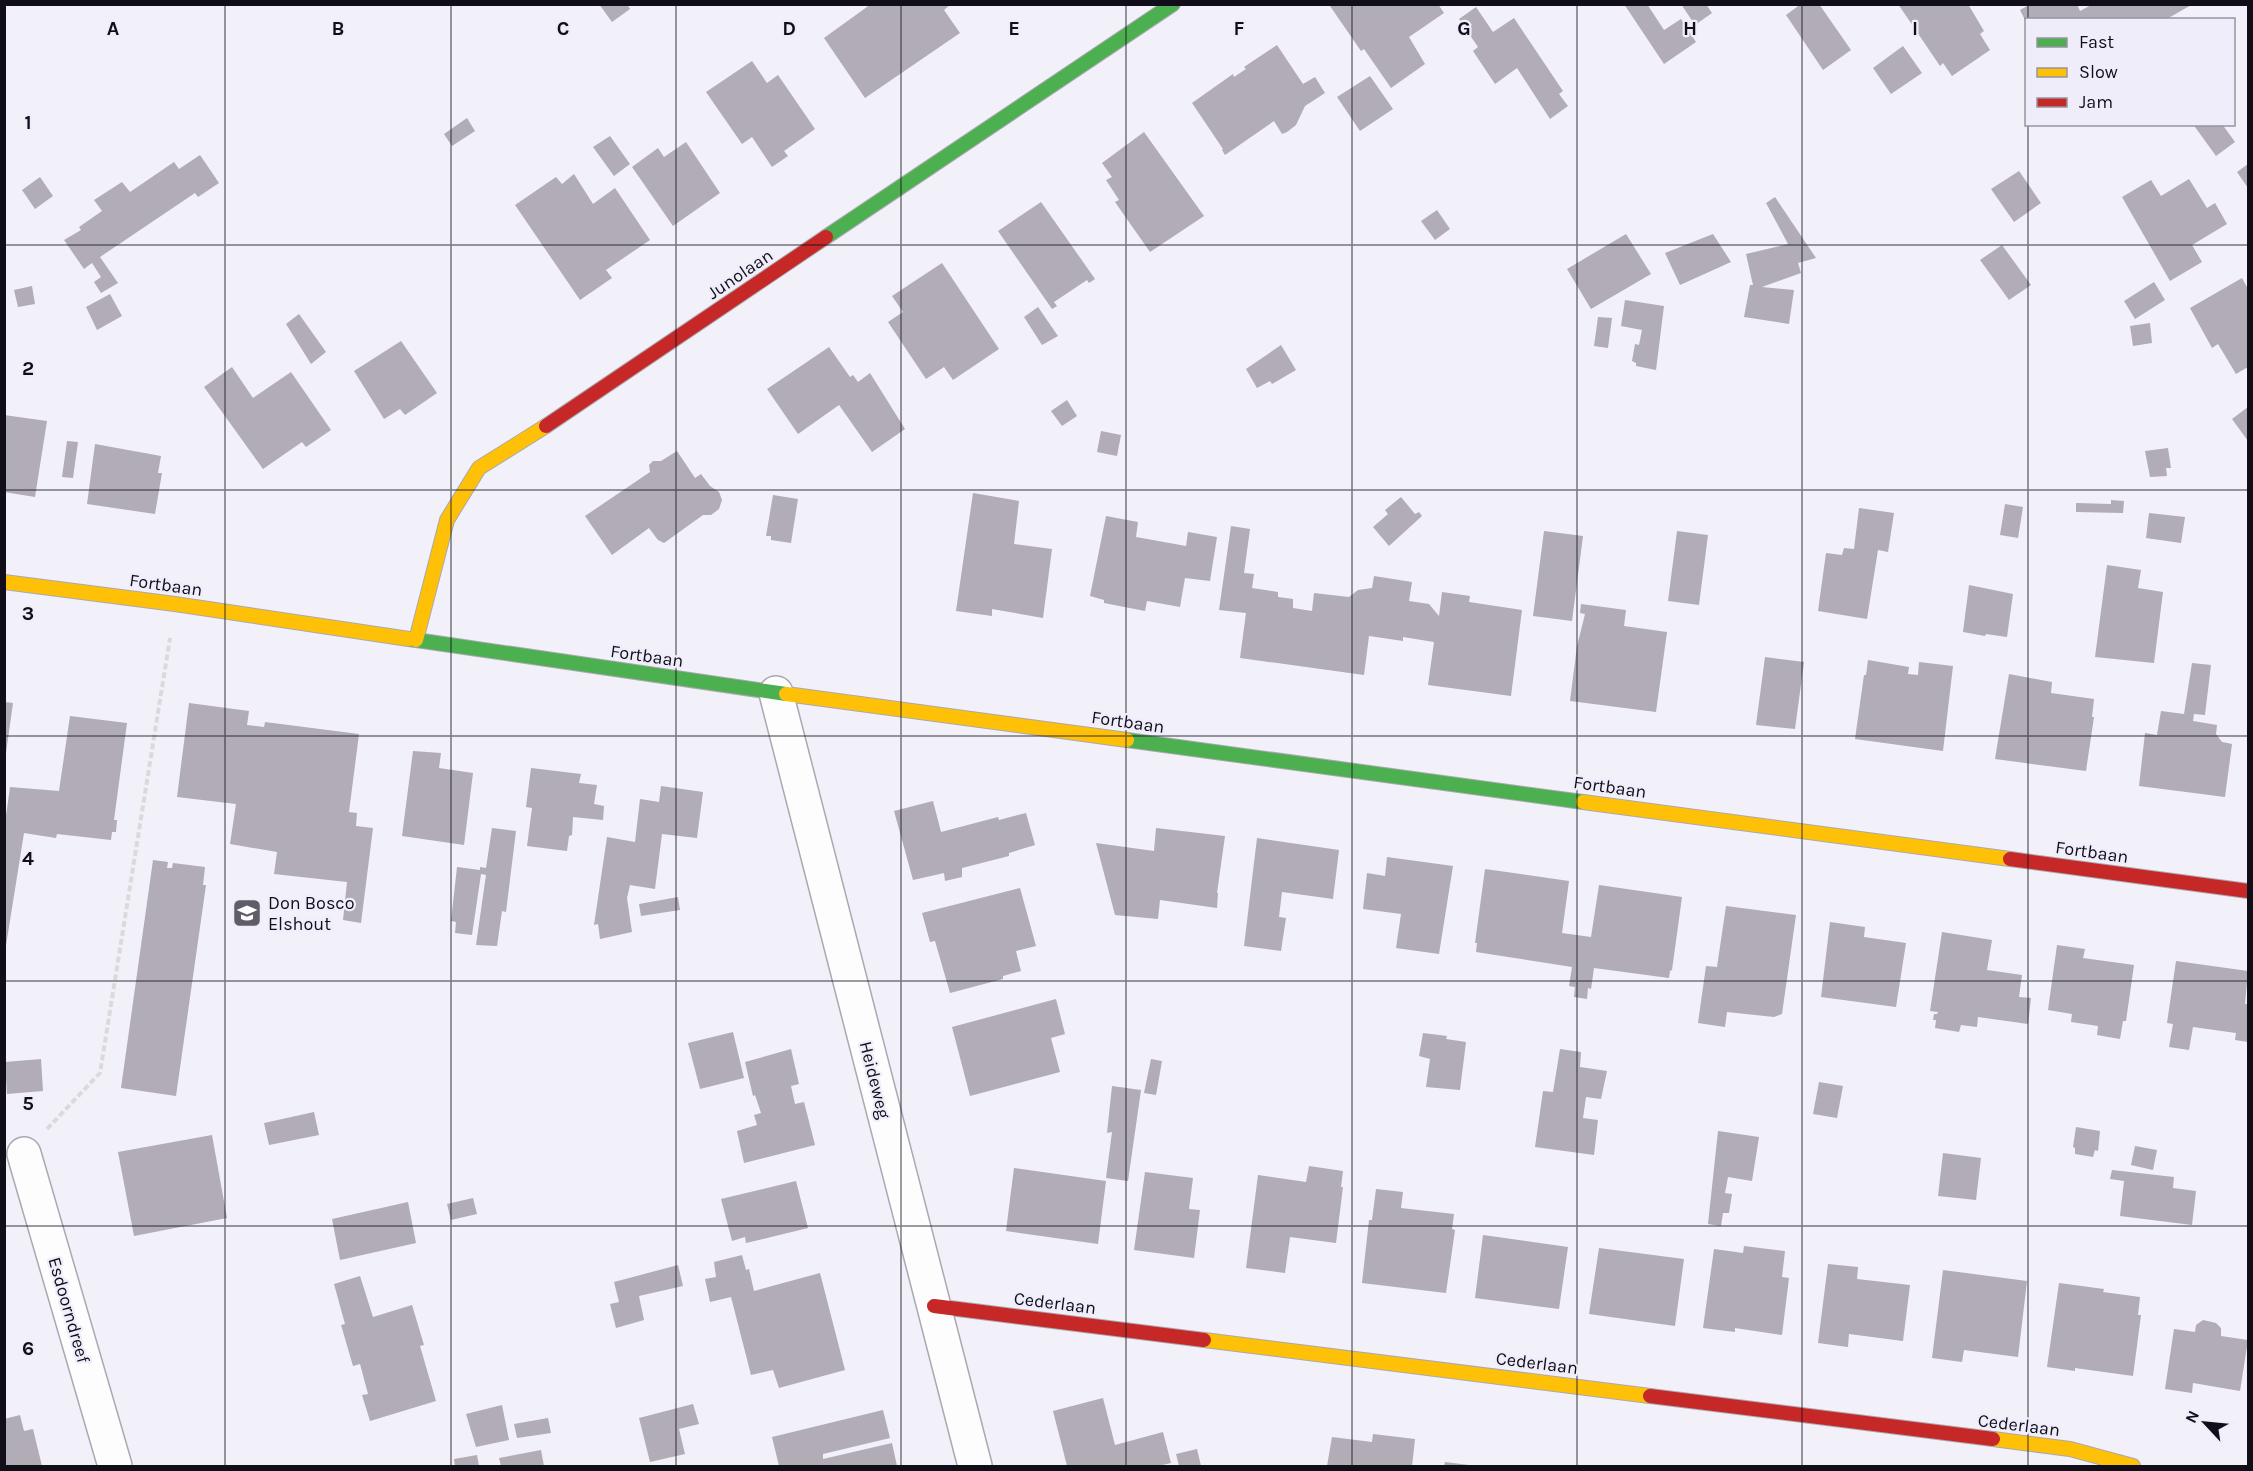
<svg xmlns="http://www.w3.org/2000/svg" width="2253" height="1471" font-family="Karla,sans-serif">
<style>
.building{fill:#b1acb5}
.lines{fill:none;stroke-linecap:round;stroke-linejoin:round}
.street-casing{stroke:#aaa8b1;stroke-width:36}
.fast-casing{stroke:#aaa8b1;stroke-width:16}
.slow-casing{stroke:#aaa8b1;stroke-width:16}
.jam-casing{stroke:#aaa8b1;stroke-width:16}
.path{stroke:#dadadc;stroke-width:4;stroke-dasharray:6 3;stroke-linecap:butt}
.street{stroke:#fdfdfe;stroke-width:33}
.fast{stroke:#4caf50;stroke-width:14}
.slow{stroke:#ffc107;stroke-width:14}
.jam{stroke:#c62828;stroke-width:14}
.grid{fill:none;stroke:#110e1a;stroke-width:1.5;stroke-opacity:0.55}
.labels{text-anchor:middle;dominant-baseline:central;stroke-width:4.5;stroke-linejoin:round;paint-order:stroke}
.street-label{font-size:18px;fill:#110e1a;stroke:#f0edfb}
.poi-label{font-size:18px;fill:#110e1a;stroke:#f0edfb;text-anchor:start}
.grid-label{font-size:20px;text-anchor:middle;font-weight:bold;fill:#110e1a;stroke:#f0edfb;stroke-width:4.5;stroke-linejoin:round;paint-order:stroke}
</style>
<rect width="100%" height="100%" fill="#f2f0f8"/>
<path class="building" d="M599 4H627L630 9 612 22Z
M871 4H951L944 10 960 33 865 98 824 38Z
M1333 4H1438L1444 13 1409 37 1425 64 1391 88 1364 49 1361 51 1330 6Z
M1624 4H1647L1664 30 1681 19 1696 42 1664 64Z
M1681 4H1706L1712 13 1695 25Z
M1801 4H1819L1851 50 1823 70 1786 15Z
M1898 4H1968L1984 31 1980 34 1990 50 1952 76 1943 63 1940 66Z
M2031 4H2077L2080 11 2093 4H2193L2165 20H2025L2020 10Z
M1476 7 1493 32 1514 18 1563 91 1559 94 1568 106 1550 119 1517 68 1495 84 1473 51 1478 47 1459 19Z
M1277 45 1303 84 1315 77 1325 93 1305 106 1296 125 1287 132 1282 134 1274 121 1225 155 1222 150 1223 149 1192 103 1233 74 1234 77 1246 69 1244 67Z
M1903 46 1922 73 1891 94 1873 68Z
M752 61 767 83 778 75 815 129 784 151 788 156 772 167 752 137 742 144 706 92Z
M1370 76 1393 109 1360 131 1337 97Z
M467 118 475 131 452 146 444 134Z
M2196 124H2222L2235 142 2216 156 2195 127Z
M1144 132 1204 216 1150 252 1115 202 1119 200 1106 180 1112 177 1102 163Z
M610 136 630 164 614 176 593 147Z
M686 142 720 193 673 226 632 167 658 148 664 157Z
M200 155 219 183 198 197 195 193 100 257 118 283 101 293 94 282 101 277 92 263 84 269 64 240 81 230 79 227 102 211 94 200 122 182 130 192 174 162 179 169Z
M2248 164V188L2237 172Z
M2019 171 2041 203 2014 222 1991 189Z
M574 174 593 204 615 188 650 240 606 270 612 278 580 300 515 205 556 177 562 184Z
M40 177 53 196 35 209 22 190Z
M2189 179 2207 208 2215 203 2227 224 2192 245 2202 262 2170 281 2122 197 2151 180 2161 196Z
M1775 197 1816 258 1798 263 1801 273 1762 287 1794 290 1789 324 1744 317 1750 285H1753L1746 254 1788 244 1766 203Z
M1041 202 1095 279 1089 283 1087 280 1054 302 1057 306 1052 309 998 231Z
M1437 210 1450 229 1435 240 1421 221Z
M1626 234 1651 274 1591 309 1567 269Z
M1713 234 1731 262 1680 285 1665 253Z
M2002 245 2031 285 2009 300 1980 260Z
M942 263 999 349 953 380 944 367 926 379 888 322 903 312 892 296Z
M2242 278 2248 289V367L2236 374 2218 344 2212 348 2190 308Z
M2154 282 2165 300 2135 319 2124 301Z
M32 286 35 304 18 307 14 290Z
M110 294 122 316 97 330 86 307Z
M1625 300 1664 306 1656 370 1636 366V363L1632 361 1635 344 1639 345 1642 330 1621 326Z
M1038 307 1058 336 1042 345 1024 317Z
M299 314 326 352 311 364 286 324Z
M1598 317 1612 318 1608 348 1594 346Z
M2150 323 2152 343 2133 346 2130 326Z
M401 341 437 393 405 415 400 409 384 419 354 371Z
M1281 345 1296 370 1272 384 1270 381 1257 388 1246 369Z
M829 347 850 377 853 375 858 382 870 373 905 429 872 452 839 405 798 434 767 389Z
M232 367 253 398 291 372 331 430 306 447 302 442 263 469 204 387Z
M1067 400 1077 416 1062 426 1051 411Z
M2248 407V441L2232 419Z
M4 415 47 421 35 497 4 492Z
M1101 431 1121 435 1117 456 1097 452Z
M67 441 78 442 73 478 62 477Z
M95 444 161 456 158 473H162L155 514 87 504Z
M2168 448 2171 468H2166L2167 476 2150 477 2145 451Z
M677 451 695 478 701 474 710 486 719 492 722 500 719 509 711 515H703L664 543 658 540 649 528 612 555 585 516 650 472 649 465 653 461H661Z
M973 493 1019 501 1014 544 1052 549 1043 618 992 609V616L956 611Z
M773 495 798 499 791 543 771 540V536H766Z
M1401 497 1415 514 1419 512 1422 516 1389 546 1373 527 1388 514 1385 510Z
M2111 500 2124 501 2123 513 2076 512V503L2111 504Z
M2005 504 2023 507 2018 538 2000 535Z
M1859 508 1894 513 1888 552 1878 550 1867 619 1818 611 1826 553 1842 555 1844 548 1854 549Z
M2149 513 2185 517 2181 543 2146 538Z
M1106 516 1138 522 1136 537 1186 546 1188 532 1217 537 1210 581 1185 578 1180 607 1147 601 1145 611 1104 603V600L1090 596Z
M1231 526 1250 529 1244 573 1254 574 1252 588 1278 592V597L1293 599V608L1312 611 1314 593 1349 597 1358 590 1372 588 1374 576 1412 582 1409 601 1429 604 1439 616 1442 592 1470 596 1469 602 1522 610 1511 696 1428 685 1434 642 1403 637V641L1369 636 1364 675 1240 658 1246 613 1219 610Z
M1544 531 1583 536 1572 621 1533 616Z
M1677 531 1708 535 1699 605 1668 601Z
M2107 565 2141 570 2138 588 2163 592 2154 663 2095 657Z
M1969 585 2013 594 2007 637 1986 634 1985 636 1963 632Z
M1581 604 1626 610 1624 626 1667 632 1656 712 1570 701 1577 646 1585 614 1580 613Z
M1765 657 1804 662 1795 729 1756 725Z
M1868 660 1909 667 1908 674 1918 675 1919 662 1953 666 1943 751 1855 739 1864 675H1866Z
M2192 663 2211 665 2205 715 2194 714 2193 721 2217 725 2216 734 2222 742 2232 744 2225 797 2139 786 2145 733 2157 735 2161 711 2184 714Z
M2009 674 2052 682 2051 693 2094 699 2092 717H2094L2086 771 1995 759Z
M4 702 13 703 6 753H4Z
M189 703 249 711 247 725 264 727 265 722 359 734 349 812 357 813 356 826 373 828 361 923 343 920 347 882 274 874 277 852 230 844 236 804 177 797Z
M70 716 127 723 114 820H117L116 832H112L111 840 57 834 56 838 24 833 4 958V830L10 787 59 791Z
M413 751 441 753 439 768 473 773 464 845 402 836Z
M531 768 581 774 579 783 597 785 594 804 604 806 603 820 573 817 572 835 569 836 567 851 527 846 532 808 526 807Z
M661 786 703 792 697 838 662 834 655 889 630 885 627 898 632 932 600 939 598 924 594 925 607 837 635 842 640 799 659 802Z
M933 801 941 832 998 817 999 820 1026 813 1035 845 1009 853V856L962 868V877L945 881 944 873 913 880 894 811Z
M492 828 516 831 506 912 502 911 497 946 476 945 486 875 481 874 472 935 455 933 456 922 451 921 457 867 480 870V867L486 868Z
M1156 828 1225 836 1217 893H1218L1217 908 1160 900 1158 919 1115 915 1096 843 1154 851Z
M1257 838 1339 850 1333 899 1282 892 1279 917 1286 918 1281 951 1244 946Z
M1387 857 1453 866 1439 954 1396 948 1401 914 1363 909 1367 873 1385 876Z
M153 860 168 862 167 868H172L173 863 205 867 203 885H206L176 1096 121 1088Z
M1485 869 1569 881 1562 933 1591 937 1599 885 1682 897 1672 970 1670 971 1669 978 1594 968 1591 989 1588 988 1587 999 1574 997 1575 987 1569 986 1572 967 1476 952 1477 943H1475Z
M1020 888 1036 946 1016 951 1021 971 1003 976V979L950 993 935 941 930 942 922 913Z
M678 897 680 910 641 916 639 904Z
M1726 906 1796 915 1782 1014 1774 1017 1727 1012 1725 1027 1698 1023 1706 966 1717 967Z
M1830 922 1865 927 1864 937 1906 943 1896 1007 1821 997Z
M1942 932 1992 940 1987 970 2022 975 2019 997 2031 998 2028 1024 1978 1017 1977 1027 1961 1025 1959 1032 1935 1028 1936 1020H1933L1934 1014H1937L1938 1012 1930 1011Z
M2057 945 2085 949 2083 958 2134 965 2126 1021H2123L2120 1039 2097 1035 2098 1026 2071 1022 2072 1014 2048 1010Z
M2176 961 2248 971 2245 1004H2248V1042L2235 1040 2236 1033 2193 1027 2189 1050 2169 1047 2173 1024 2167 1023Z
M1056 999 1065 1034 1051 1038 1060 1072 970 1096 952 1027Z
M733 1032 744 1078 700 1089 688 1043Z
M1423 1033 1447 1036 1446 1039 1466 1042 1460 1090 1426 1087 1430 1059 1419 1056Z
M791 1049 799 1084 791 1086 795 1104 804 1102 815 1145 744 1163 737 1131 757 1125 754 1115 761 1113 755 1095 753 1096 745 1062Z
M1560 1049 1581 1052 1580 1067 1607 1071 1601 1099 1586 1097 1583 1118 1598 1120 1594 1155 1535 1147 1543 1091 1553 1092Z
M41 1059 43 1091 7 1094 5 1062Z
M1151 1059 1162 1061 1156 1095 1144 1093Z
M1819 1082 1843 1086 1837 1118 1813 1114Z
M1112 1086 1141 1090 1128 1181 1106 1178 1112 1132 1107 1133Z
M314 1112 319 1135 269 1145 264 1123Z
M2076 1127 2100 1131 2098 1151 2095 1150 2093 1157 2075 1154V1148L2073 1147Z
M1718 1131 1759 1137 1752 1181 1728 1177 1725 1193 1732 1194 1729 1213H1723L1721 1226 1708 1224Z
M212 1135 227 1218 134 1236 118 1152Z
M2135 1146 2157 1150 2153 1170 2131 1165Z
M1943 1153 1981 1158 1976 1200 1938 1196Z
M1309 1166 1343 1171 1341 1187H1343L1336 1243 1290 1237 1285 1273 1246 1268 1258 1175 1306 1182Z
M1014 1168 1106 1181 1098 1244 1006 1231Z
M2112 1170 2174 1177 2173 1188 2196 1191 2192 1225 2120 1216 2124 1181 2110 1179Z
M1145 1172 1193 1178 1189 1209 1200 1210 1194 1258 1134 1250Z
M796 1181 808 1228 746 1243 745 1237 732 1241 721 1199Z
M1376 1189 1403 1192 1401 1208 1454 1214 1452 1229 1455 1230 1446 1293 1362 1283 1369 1220H1372Z
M473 1198 477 1214 451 1220 447 1204Z
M408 1202 416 1243 340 1260 332 1219Z
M1483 1235 1568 1247 1559 1309 1475 1298Z
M1744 1246 1785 1251 1782 1277 1789 1278 1782 1335 1735 1328V1332L1703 1328 1714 1249 1743 1253Z
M1599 1248 1684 1259 1675 1326 1589 1314Z
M742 1255 746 1270 749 1269 754 1291 820 1273 845 1370 779 1388 773 1370 751 1375 731 1297 710 1302 705 1279 716 1277 714 1262Z
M1828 1264 1858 1267 1857 1279 1910 1285 1903 1341 1849 1334 1848 1347 1818 1343Z
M678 1265 683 1286 639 1296 644 1320 616 1328 610 1304 619 1302 614 1282Z
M1943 1270 2027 1281 2018 1357 1964 1350 1962 1362 1932 1358Z
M360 1276 373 1317 412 1305 424 1345 420 1346 436 1401 370 1421 362 1395 368 1394 360 1364 353 1366 341 1325 345 1324 334 1284Z
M2059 1283 2104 1289 2103 1292 2140 1297 2138 1315H2141L2133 1376 2075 1368V1371L2047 1367Z
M2203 1320 2216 1323 2221 1328V1336L2248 1340 2240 1391 2193 1383 2192 1393 2165 1389 2174 1329 2195 1332 2196 1325Z
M1103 1398 1115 1445 1163 1432 1171 1463 1158 1466H1067L1053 1411Z
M693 1404 699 1424 679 1429 685 1454 650 1462 639 1418Z
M502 1405 509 1440 476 1447 466 1414Z
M883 1410 890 1438 823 1454V1459L892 1443 897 1466H779L772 1437Z
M20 1415 24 1431 33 1429 42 1466H4V1419Z
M548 1418 551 1433 517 1438 514 1424Z
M1373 1434 1415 1439 1412 1466H1327L1332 1437 1372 1442Z
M1197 1449 1201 1466H1179L1176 1454Z
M541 1450 544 1466H501L499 1458Z
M477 1455 479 1466H455L454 1459Z
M1445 1462 1469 1465V1466H1444Z"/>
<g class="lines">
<g class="street-casing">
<path id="street" d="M776 693 975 1466
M24 1154 115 1466"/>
</g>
<g class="fast-casing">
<path id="fast" d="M826 237 1173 4
M409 639 786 694
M1127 740 1583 802"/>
</g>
<g class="slow-casing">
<path id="slow" d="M4 582 175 604 409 639
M416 640 447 520 479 468 546 426
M786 694 1127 740
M1583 802 2010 859
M1204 1340 1650 1396
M1993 1439 2070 1449 2133 1466"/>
</g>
<g class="jam-casing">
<path id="jam" d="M546 426 826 237
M2010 859 2248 891
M934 1306 1204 1340
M1650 1396 1993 1439"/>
</g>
<path class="path" d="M47 1129 100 1073 170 638"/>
<use href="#street" class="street"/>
<use href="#fast" class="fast"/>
<use href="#slow" class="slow"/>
<use href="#jam" class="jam"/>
</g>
<path class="grid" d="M225 4V1466M451 4V1466M676 4V1466M901 4V1466M1126 4V1466M1352 4V1466M1577 4V1466M1802 4V1466M2028 4V20M2028 124V1466M4 245H2248M4 490H2248M4 736H2248M4 981H2248M4 1226H2248"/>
<defs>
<g id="school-square" transform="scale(1.5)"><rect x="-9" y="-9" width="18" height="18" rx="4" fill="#605d68" stroke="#f0edfb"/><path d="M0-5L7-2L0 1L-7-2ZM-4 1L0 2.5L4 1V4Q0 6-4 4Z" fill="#fff"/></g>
</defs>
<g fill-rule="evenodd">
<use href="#school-square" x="247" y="913"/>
</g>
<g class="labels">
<g class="street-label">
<text transform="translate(740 274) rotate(-34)">Junolaan</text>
<text transform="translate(166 585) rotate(8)">Fortbaan</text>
<text transform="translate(647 656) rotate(8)">Fortbaan</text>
<text transform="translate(1128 722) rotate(8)">Fortbaan</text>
<text transform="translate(1610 787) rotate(8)">Fortbaan</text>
<text transform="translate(2092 852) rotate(8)">Fortbaan</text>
<text transform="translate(875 1080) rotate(76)">Heideweg</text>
<text transform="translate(1055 1303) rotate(7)">Cederlaan</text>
<text transform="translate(69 1310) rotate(74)">Esdoorndreef</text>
<text transform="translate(1537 1363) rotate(7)">Cederlaan</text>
<text transform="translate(2019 1425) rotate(7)">Cederlaan</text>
</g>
<g class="poi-label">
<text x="268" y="903">Don Bosco<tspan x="268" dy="21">Elshout</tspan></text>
</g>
</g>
<g class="grid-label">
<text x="113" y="35">A</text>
<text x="338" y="35">B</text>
<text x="563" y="35">C</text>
<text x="789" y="35">D</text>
<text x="1014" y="35">E</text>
<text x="1239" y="35">F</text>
<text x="1464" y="35">G</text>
<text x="1690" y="35">H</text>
<text x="1915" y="35">I</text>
<text x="28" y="129">1</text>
<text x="28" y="375">2</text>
<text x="28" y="620">3</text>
<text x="28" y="865">4</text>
<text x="28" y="1110">5</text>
<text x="28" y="1355">6</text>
</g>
<rect width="2253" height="1471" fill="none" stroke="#110e1a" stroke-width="12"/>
<rect x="2025" y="18" width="210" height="108" fill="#f0edfb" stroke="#9794a1" stroke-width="1.5"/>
<rect x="2037" y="38" width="30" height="9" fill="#4caf50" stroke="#9794a1" stroke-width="1.5"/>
<text x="2079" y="48" font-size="18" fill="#110e1a">Fast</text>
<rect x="2037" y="68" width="30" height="9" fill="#ffc107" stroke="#9794a1" stroke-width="1.5"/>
<text x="2079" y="78" font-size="18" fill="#110e1a">Slow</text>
<rect x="2037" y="98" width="30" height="9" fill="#c62828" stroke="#9794a1" stroke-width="1.5"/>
<text x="2079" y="108" font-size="18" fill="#110e1a">Jam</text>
<g transform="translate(2205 1423) rotate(296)" stroke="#f0edfb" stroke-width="4.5" paint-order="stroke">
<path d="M0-4.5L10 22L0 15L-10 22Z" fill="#110e1a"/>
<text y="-9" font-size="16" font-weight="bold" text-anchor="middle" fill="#110e1a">N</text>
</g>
</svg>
